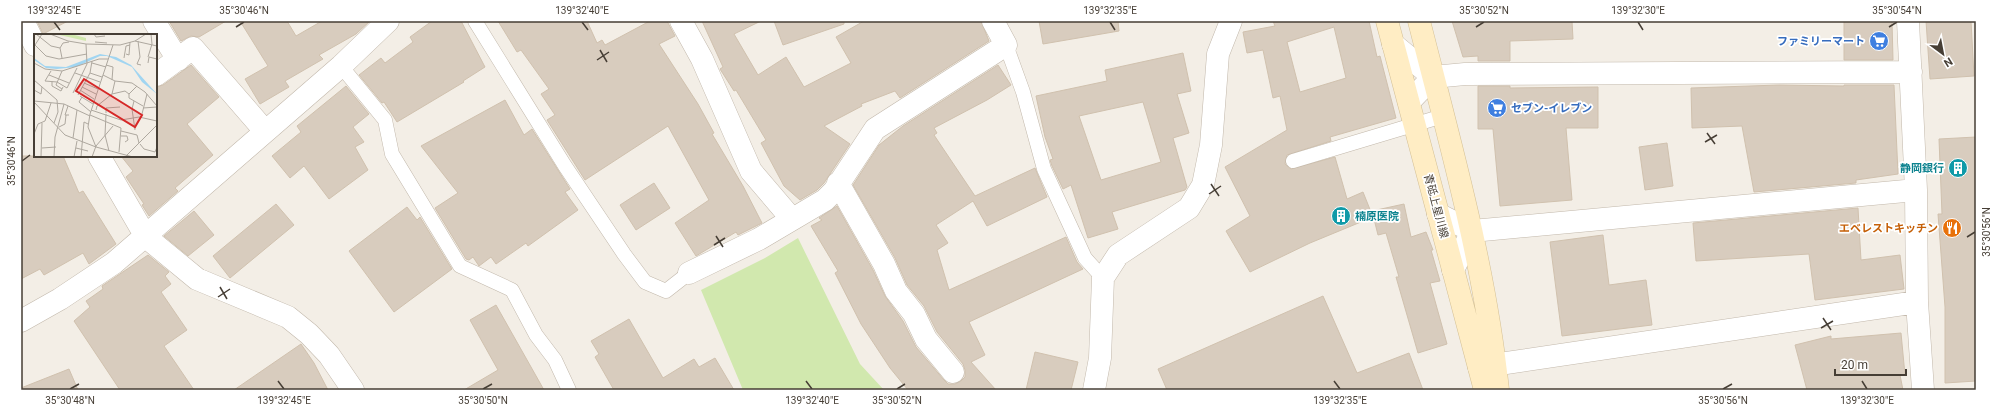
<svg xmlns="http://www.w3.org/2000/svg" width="1997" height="411" font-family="Roboto,'Noto Sans JP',sans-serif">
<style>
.green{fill:#d1e8ae}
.building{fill:#d8ccbe;stroke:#d0c1ae;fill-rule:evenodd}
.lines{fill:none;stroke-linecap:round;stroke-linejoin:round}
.lane-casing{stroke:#c2b8ab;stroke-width:15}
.street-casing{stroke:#c2b8ab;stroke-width:23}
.secondary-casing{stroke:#d4c095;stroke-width:23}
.lane{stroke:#fff;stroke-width:14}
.street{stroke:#fff;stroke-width:22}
.secondary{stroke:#ffedc4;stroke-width:22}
.ticks{fill:none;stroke:#463e35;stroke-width:1.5}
.labels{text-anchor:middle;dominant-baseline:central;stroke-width:3.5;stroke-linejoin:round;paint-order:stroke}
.shop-label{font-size:11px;font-weight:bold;fill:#366cbe;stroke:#fff;text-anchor:end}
.culture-label{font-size:11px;font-weight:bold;fill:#0d838f;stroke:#fff;text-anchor:end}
.street-label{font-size:11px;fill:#463e35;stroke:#fff}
.food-label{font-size:11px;font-weight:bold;fill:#c56008;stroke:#fff;text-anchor:end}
.inset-road{fill:none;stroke:#aea89f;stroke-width:1}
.view{fill:#d62828;fill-opacity:0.15;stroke:#d62828;stroke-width:2}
.inset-edge{fill:none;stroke:#463e35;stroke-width:2}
.neatline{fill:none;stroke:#463e35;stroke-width:1.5}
.ticks-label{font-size:10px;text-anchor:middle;fill:#463e35}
</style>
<rect width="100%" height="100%" fill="#f3eee6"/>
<path class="green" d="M798 238 860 364 884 390H743L701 290 765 258Z"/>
<path class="building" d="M37 21H68L43 34Z
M169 21H226L199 37 191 36 181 41Z
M240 21H287L296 36 322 21H370L356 34 319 55 323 59 285 81 289 87 260 104 245 79 268 66Z
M432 21H461L485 67 463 81 464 82 397 122 384 102 382 103 359 75 381 58 385 63 413 42 410 37Z
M498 21H587L597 43 602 40 605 45 650 21H667L675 36 659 44 698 104 714 133 712 134 743 186 762 223 738 235 736 232 696 256 675 223 709 200 668 126 585 180 547 120 555 115 541 94 549 89 521 50 517 52Z
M702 21H761L734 34 758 75 786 57 804 87 851 63 836 37 864 21H981L989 41 900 98 895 91 861 104 862 106 824 126 850 144 824 183 817 190 800 200 784 186 761 143 766 140 736 90 734 91 720 69 723 67Z
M774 21H844V24L783 45Z
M1039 21H1118L1119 31 1043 44Z
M1273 21H1369L1377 57 1380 56 1396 118 1330 137 1331 141 1287 155 1285 164 1291 169 1335 157 1347 199 1363 192 1373 217 1310 243 1250 272 1226 231 1250 216 1225 167 1287 130 1280 96 1273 98 1263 50 1247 53 1243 32 1275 26ZM1334 27 1346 78 1300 92 1287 42Z
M1452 21H1572L1573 39 1510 41V61H1478V56L1463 57Z
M1844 21H1892L1893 60H1844Z
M1926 21H1971L1974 76 1930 79Z
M1183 53 1191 91 1177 94 1189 133 1173 138 1187 187 1185 190 1112 212 1118 229 1088 238 1071 185 1063 189 1052 166 1050 160 1053 159 1045 137 1036 96 1107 81 1105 70ZM1143 102 1161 162 1101 180 1079 116Z
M191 65 219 97 187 124 213 155 175 188 178 191 149 216 142 205 144 204 126 177 133 171 121 156H156V87L163 85Z
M998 65 1011 85 987 100 934 128 937 133 934 135 975 196 1035 168 1047 197 987 226 973 201 936 225 948 243 937 250 949 290 1066 237 1077 262 1083 269 969 322 985 355 971 362 996 390H908L890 368 861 324 835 273 838 271 811 226 822 220 819 218 837 206 873 270 885 296 903 321 916 347 944 380 948 384H955L961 381 965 377V370L963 364 937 332 924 306 907 285 895 258 853 185 879 145 903 126Z
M1779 85 1844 86V85H1894L1898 174 1856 180V183L1754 192 1742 126 1692 128 1691 88Z
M346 86 369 114 353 127 364 142 355 147 368 170 329 199 304 166 290 178 272 156 301 132 297 126Z
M1478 86H1510V88L1598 87V128H1566L1572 200 1500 206 1493 129H1478Z
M505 100 524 135 532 129 570 189 565 192 578 210 528 246 526 243 496 264 491 257 479 266 473 257 469 260 466 259 435 208 458 193 421 146Z
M1976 137V381L1945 383V307L1938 214H1942L1939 139Z
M1667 143 1673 186 1645 190 1639 147Z
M21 156H63L79 193 83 191 116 244 89 264 83 253 44 275 40 269 21 279Z
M654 183 670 208 636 230 620 205Z
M276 204 294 225 230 278 213 256Z
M1404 204 1411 237 1426 232 1433 250H1431L1440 281 1430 283 1447 344 1418 353 1396 277H1399L1386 233 1378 235 1372 211Z
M407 207 417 220 420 217 452 269 394 312 349 251Z
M1858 208 1861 260 1900 255 1904 289 1815 300 1809 254 1696 261 1693 223Z
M194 211 214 235 188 256 164 236Z
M1603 235 1609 285 1646 280 1652 325 1562 336 1550 242Z
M148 255 169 272 165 276 171 284 161 292 187 330 164 346 194 390H120L74 321 90 307 86 301 103 289 102 286Z
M1323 296 1357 373 1409 353 1423 390H1167L1158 369Z
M496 305 544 390H464L498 370 470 320Z
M629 319 663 378 694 359 699 367 715 358 734 390H614L595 357 599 354 591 341Z
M1901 333 1905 375H1900L1903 390H1807L1795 345 1831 336V339Z
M301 344 314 363 328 390H234Z
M1035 352 1078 362 1071 390H1026Z
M69 369 78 390H21V388Z"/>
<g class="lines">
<g class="lane-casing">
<path id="lane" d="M475 21 565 166 624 254 645 282 666 291 689 273
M1006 45 1023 92 1044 169 1085 258 1103 278
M341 66 385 120 392 154 460 266 512 290 536 335 555 360 569 390
M1293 161 1443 116"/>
</g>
<g class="street-casing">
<path id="street" d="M23 21 35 45
M154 21 178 60
M681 21 702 59 751 171 791 218
M1908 21 1916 190 1917 302 1923 390
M1393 44 1433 77 1409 102
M156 75 193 48 265 131
M1433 77 1465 74 1911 72
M99 156 146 237 197 279 288 317 309 334 329 355 353 390
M838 183 884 264 896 291 914 314 926 339 953 372
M1438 214 1472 231 1453 270
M1472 231 1916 190
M689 273 759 239 825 200 834 191 875 129 1006 45 993 21
M21 321 60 299 114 263 341 66 388 21
M1479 367 1917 302
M1094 390 1100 358 1103 278 1118 255 1189 208 1203 185 1211 145 1218 54 1231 21"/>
</g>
<g class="secondary-casing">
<path id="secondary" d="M1387 21 1485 390
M1419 21C1450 143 1485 265 1498 390"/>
</g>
<use href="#lane" class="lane"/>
<use href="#street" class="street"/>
<use href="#secondary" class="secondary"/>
</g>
<path class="ticks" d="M54 22 60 30M582 22 588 30M1110 22 1115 30M1638 22 1643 30M236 27 244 22M1476 27 1484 22M1889 27 1897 22M600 50 607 62M597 60 609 52M1707 133 1715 144M1705 142 1717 135M22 161 30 155M1211 184 1219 196M1209 194 1221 186M716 236 723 247M1967 237 1975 232M714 245 725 238M220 287 227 299M218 297 230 289M1823 318 1831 330M1821 328 1833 321M278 381 284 389M806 381 812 389M1334 381 1340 389M1862 381 1867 389M70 389 79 384M483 389 492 384M897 389 905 384M1723 389 1732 384"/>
<defs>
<g id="supermarket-disc" transform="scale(1)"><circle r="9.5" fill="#3f7fe0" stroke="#fff"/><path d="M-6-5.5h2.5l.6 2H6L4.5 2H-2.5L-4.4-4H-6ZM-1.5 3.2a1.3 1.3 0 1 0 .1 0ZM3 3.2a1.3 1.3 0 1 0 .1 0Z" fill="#fff"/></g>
<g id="building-disc" transform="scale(1)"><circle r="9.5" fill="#0f9aa8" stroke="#fff"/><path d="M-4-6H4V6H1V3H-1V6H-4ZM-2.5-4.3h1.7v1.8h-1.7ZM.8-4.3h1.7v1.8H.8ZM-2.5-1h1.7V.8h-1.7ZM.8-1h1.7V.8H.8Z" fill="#fff"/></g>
<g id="restaurant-disc" transform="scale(1)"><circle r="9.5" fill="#e8710a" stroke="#fff"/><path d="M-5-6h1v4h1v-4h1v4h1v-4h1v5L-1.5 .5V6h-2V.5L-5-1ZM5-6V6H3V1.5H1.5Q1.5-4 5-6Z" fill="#fff"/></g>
</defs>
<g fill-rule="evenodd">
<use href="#supermarket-disc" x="1879" y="41"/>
<use href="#supermarket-disc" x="1497" y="108"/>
<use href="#building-disc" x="1958" y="168"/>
<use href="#building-disc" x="1341" y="216"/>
<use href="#restaurant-disc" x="1952" y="228"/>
</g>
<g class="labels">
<g class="shop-label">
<text x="1865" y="41">ファミリーマート</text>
<text x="1511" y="108" text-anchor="start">セブン-イレブン</text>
</g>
<g class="culture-label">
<text x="1944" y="168">静岡銀行</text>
<text x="1355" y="216" text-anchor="start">楠原医院</text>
</g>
<g class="street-label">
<text transform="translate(1436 206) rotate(75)">青砥上星川線</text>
</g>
<g class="food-label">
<text x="1938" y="228">エベレストキッチン</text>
</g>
</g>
<g transform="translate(34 34)">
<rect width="123" height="123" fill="#f3eee6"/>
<path d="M21 0H37L52 4V7Z" fill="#d1e8ae"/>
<path d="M66 20 82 23 97 31 123 60 108 48 98 33 73 22H66L42 33 23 35 12 34 0 26V24L11 32 32 33Z" fill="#a1d5f1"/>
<path class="inset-road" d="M2 0 17 12 26 14M8 0 1 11 12 22 25 25 53 20M16 0 34 7 52 10 86 11 101 7 123 12M60 0 62 3 71 2M101 7 112 0M104 7 106 23 103 30 107 31M61 8 73 9M79 11 56 80 54 93 62 113 99 123M92 20 95 21 96 8M114 23 118 10 117 0M28 24 26 14 29 9 35 8M90 24 92 12 96 11M0 29 11 35 28 37 65 25H74M58 29 72 33M114 29 115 23 123 25M72 31 79 33 78 46M17 37 11 47 23 48 33 54 43 34M28 37 22 51 28 55M41 39 66 48M56 39 68 43M15 41 35 49M69 41 81 47 98 49 111 58 123 72M0 46 23 66 24 78 20 89M18 47V52L27 57 29 53M50 49 64 55M103 52 95 60V64L109 72M48 53 62 60M0 56 7 60 8 53M46 56 60 65M39 59 53 30 52 10M78 60 91 57 95 60M44 61 56 39 58 27M46 62 59 70M48 63 45 68 57 78M0 67 30 70 21 103 20 123M100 67 98 75 101 96M0 68 31 101 62 113M30 70 56 82M34 72 31 81H35M109 74 123 73M57 76 87 86 105 83 123 87M62 76 63 72 78 60 81 47M72 79V74L86 73M72 80 71 101 75 117M56 81 87 94 85 118M107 84 113 60M25 93 31 90 32 81M87 97 103 101 105 109M0 100 4 90 11 87 17 69M87 102H93L94 106 91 108M39 104 43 76M106 110 110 115 121 118 123 113M8 114 22 113M42 114 54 117M92 122 123 91M7 123 8 89M40 123 43 107M47 123 50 88 54 90M58 123 62 112 79 92M107 123H120"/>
<path class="view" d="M50 45 108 81 101 93 42 57Z"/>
<rect width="123" height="123" class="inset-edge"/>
</g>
<rect width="1997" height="411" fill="none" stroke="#ffffff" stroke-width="44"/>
<g transform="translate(1943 54) rotate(148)" stroke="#ffffff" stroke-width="3" paint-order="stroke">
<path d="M0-3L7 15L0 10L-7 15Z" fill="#463e35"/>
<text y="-6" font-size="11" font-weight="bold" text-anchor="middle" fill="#463e35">N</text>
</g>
<path d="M1835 369v6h71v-6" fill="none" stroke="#463e35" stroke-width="2"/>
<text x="1841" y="369" font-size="12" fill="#463e35" stroke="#ffffff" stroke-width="3" paint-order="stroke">20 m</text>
<rect x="22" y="22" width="1953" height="367" class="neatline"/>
<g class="ticks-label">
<text x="54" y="14">139°32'45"E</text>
<text x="244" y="14">35°30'46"N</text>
<text x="582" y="14">139°32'40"E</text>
<text x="1110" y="14">139°32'35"E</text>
<text x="1484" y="14">35°30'52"N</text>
<text x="1638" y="14">139°32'30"E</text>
<text x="1897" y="14">35°30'54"N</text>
<text transform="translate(11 161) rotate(-90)" y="4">35°30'46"N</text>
<text transform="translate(1986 232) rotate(-90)" y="4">35°30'56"N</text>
<text x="70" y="404">35°30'48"N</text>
<text x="284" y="404">139°32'45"E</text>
<text x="483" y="404">35°30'50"N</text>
<text x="812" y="404">139°32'40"E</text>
<text x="897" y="404">35°30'52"N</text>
<text x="1340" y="404">139°32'35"E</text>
<text x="1723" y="404">35°30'56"N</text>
<text x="1867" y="404">139°32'30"E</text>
</g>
</svg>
